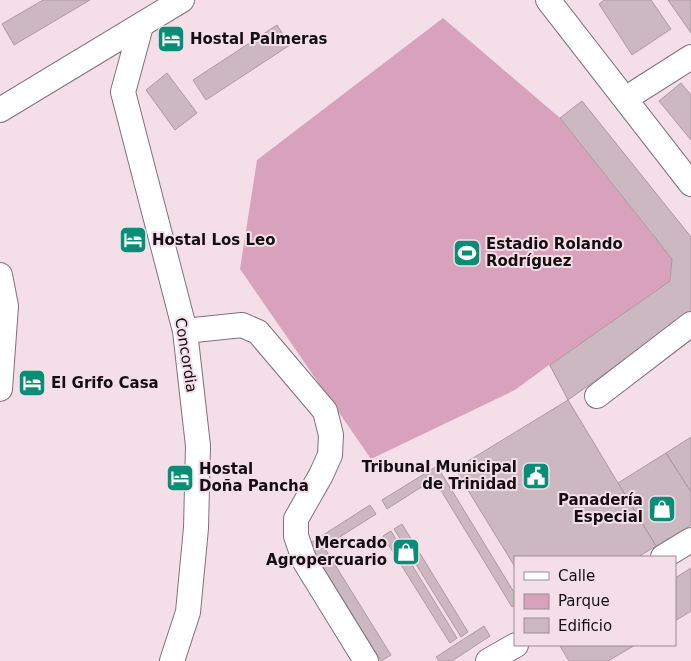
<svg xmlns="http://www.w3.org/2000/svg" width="691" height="661" font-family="'DejaVu Sans',sans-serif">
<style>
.green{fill:#d9a2bc}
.building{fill:#ccb8c1;stroke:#ad9aa3}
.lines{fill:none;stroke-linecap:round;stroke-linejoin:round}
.minor-casing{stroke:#837179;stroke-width:26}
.minor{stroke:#fff;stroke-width:24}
.labels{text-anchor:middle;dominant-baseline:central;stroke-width:4;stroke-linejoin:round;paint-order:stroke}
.poi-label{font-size:15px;font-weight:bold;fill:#150e11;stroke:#f4dfe8;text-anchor:start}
.street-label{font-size:15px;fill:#150e11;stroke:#f4dfe8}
</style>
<rect width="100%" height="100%" fill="#f4dfe8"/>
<path class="green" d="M443 18 560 118 582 101 691 237 688 314 568 400 549 365 515 390 371 459 240 269 257 160Z"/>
<path class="building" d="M43 0H90L14 45 2 24Z
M604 0H651L671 29 632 55 599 4Z
M668 0H691V33Z
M277 25 290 45 206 100 193 80Z
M167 73 197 113 175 130 146 90Z
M681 83 691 95V140L659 101Z
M582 101 691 237V312L568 400 550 365 670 281 672 259 560 118Z
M568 400 656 546 638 557H515V567L455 469Z
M691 437V492L666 453Z
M666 453 691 492V525L656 546 618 483Z
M437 466 515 594V605L512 607 434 479 387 509 382 500Z
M370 505 376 514 324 547 391 655 381 661 309 544Z
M402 524 468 632 461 637 394 529Z
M391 531 457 638 450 643 383 536Z
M691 568V611L675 621V578Z
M484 626 490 636 452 661H439L436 657Z
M563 645H635L608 661H569L560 646Z"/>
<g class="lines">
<g class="minor-casing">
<path id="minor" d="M548 0 691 184
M141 26 123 92 185 331 198 446 196 528 188 612 172 661
M625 99 691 57
M0 110 182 0
M0 275 6 306 0 389
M185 331 242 325 258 332 325 411 331 435 330 455 321 475 296 519V536L305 562 366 661
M597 396 691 324
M663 557 691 540
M488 661 516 645"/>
</g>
<use href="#minor" class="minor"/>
</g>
<defs>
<g id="hotel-square" transform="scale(1.4375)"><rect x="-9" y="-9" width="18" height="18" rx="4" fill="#088e76" stroke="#f4dfe8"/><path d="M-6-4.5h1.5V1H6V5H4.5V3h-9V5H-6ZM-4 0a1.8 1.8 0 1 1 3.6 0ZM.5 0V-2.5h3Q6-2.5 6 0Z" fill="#fff"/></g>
<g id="stadium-square" transform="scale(1.4375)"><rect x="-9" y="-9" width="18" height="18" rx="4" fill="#088e76" stroke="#f4dfe8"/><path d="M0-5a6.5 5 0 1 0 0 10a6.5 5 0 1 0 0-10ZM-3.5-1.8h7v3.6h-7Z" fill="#fff"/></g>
<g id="civic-square" transform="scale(1.4375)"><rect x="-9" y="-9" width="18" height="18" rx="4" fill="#088e76" stroke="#f4dfe8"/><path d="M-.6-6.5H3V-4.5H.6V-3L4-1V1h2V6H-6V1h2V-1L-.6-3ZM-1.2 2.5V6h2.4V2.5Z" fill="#fff"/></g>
<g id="shop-square" transform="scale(1.4375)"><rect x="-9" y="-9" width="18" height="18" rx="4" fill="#088e76" stroke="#f4dfe8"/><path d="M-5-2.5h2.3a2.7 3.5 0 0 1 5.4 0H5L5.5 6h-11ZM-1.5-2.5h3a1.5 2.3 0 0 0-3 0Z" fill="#fff"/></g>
</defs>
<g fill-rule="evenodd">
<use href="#hotel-square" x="171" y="39"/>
<use href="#hotel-square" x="133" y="240"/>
<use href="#stadium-square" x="467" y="253"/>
<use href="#hotel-square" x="32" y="383"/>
<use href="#civic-square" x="536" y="476"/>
<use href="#hotel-square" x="180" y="478"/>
<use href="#shop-square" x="662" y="509"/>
<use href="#shop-square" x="406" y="552"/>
</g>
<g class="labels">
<g class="poi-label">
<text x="190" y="39">Hostal Palmeras</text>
<text x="152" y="240">Hostal Los Leo</text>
<text x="486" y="244">Estadio Rolando<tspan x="486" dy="17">Rodríguez</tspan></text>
<text x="51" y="383">El Grifo Casa</text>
<text x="517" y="467" text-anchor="end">Tribunal Municipal<tspan x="517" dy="17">de Trinidad</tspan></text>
<text x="199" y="469">Hostal<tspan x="199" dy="17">Doña Pancha</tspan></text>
<text x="643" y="500" text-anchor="end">Panadería<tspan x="643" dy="17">Especial</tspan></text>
<text x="387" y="543" text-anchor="end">Mercado<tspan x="387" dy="17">Agropercuario</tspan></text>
</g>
<g class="street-label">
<text transform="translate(186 355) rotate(81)">Concordia</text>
</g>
</g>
<rect x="514" y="556" width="162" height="90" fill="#f4dfe8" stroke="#9b8b92"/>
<rect x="524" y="572" width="25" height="8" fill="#ffffff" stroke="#9b8b92"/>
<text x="558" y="581" font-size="15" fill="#150e11">Calle</text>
<rect x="524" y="594" width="25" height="15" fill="#d9a2bc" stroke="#9b8b92"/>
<text x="558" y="606" font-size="15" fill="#150e11">Parque</text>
<rect x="524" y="618" width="25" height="15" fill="#ccb8c1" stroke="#9b8b92"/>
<text x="558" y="631" font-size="15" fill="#150e11">Edificio</text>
</svg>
